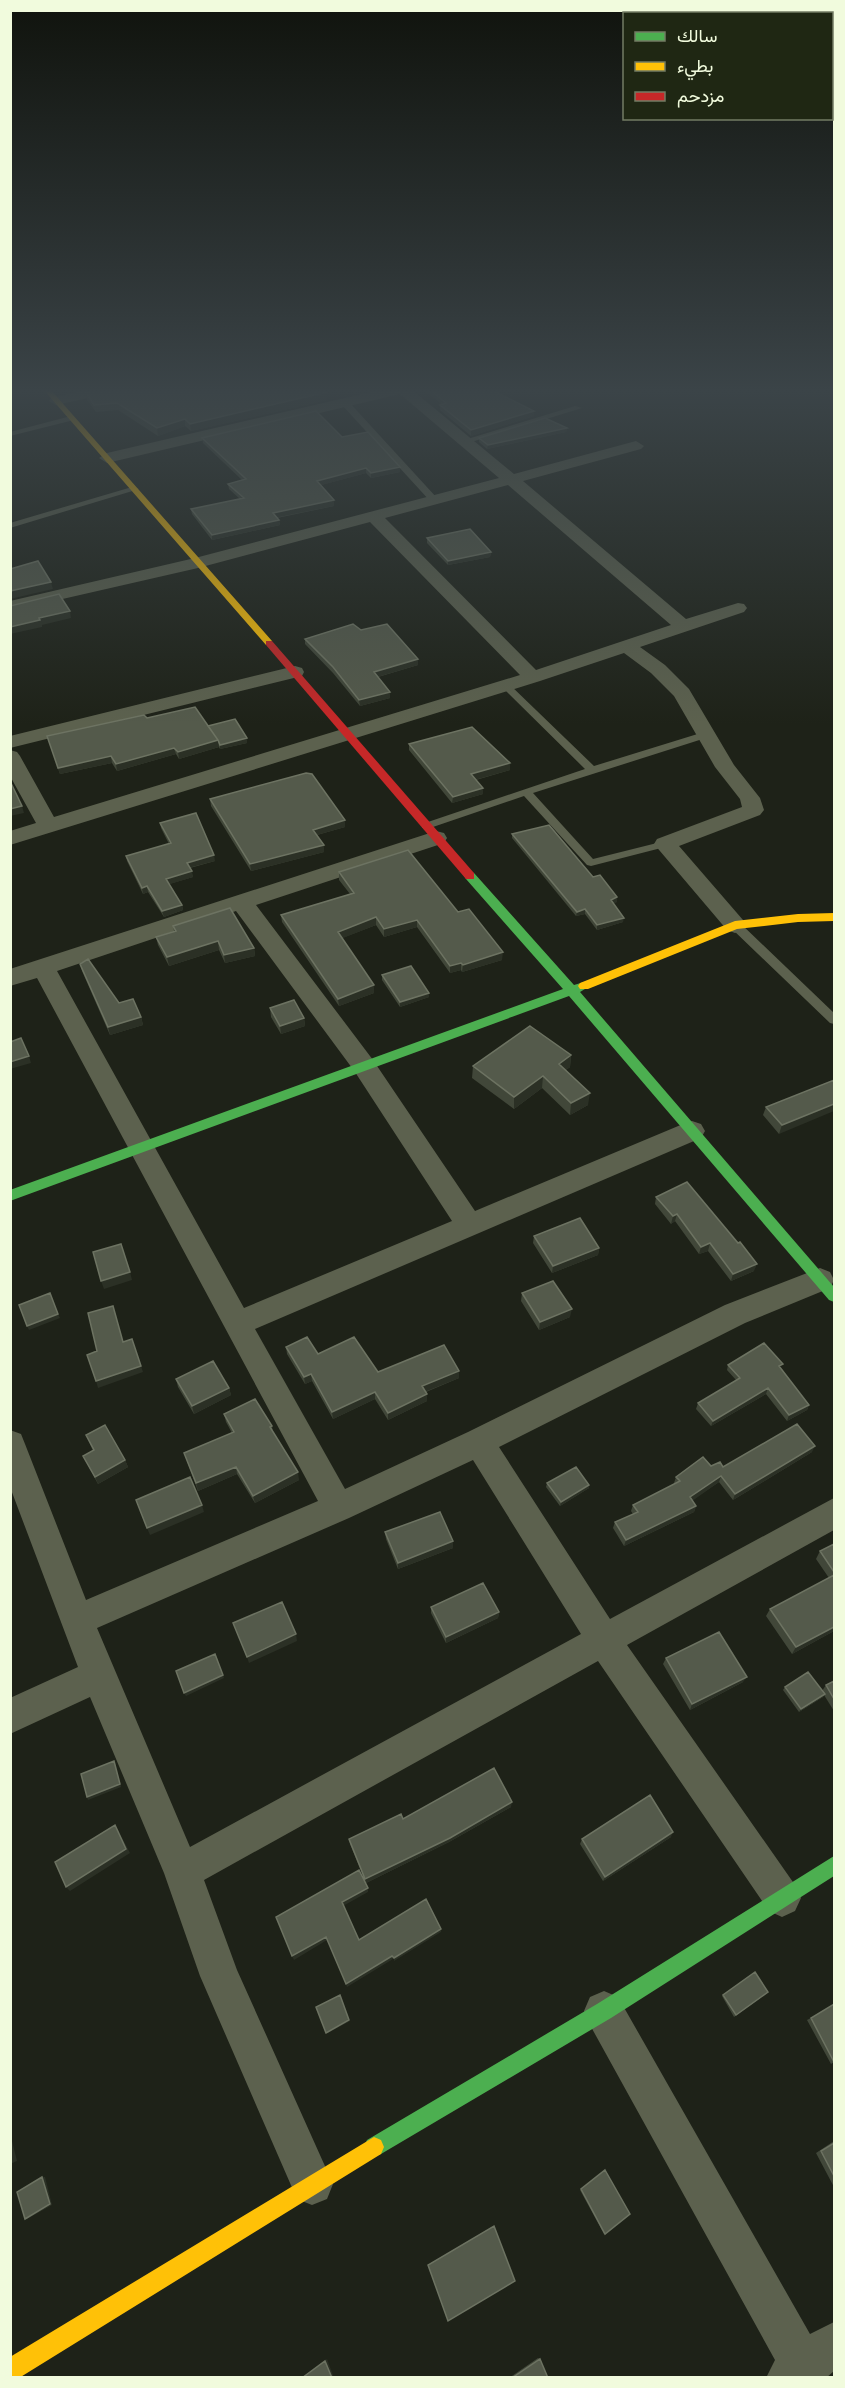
<svg xmlns="http://www.w3.org/2000/svg" width="845" height="2388" font-family="Barlow,Vazirmatn,sans-serif">
<style>
.lines{fill:none;stroke-linecap:round;stroke-linejoin:round}
.lane{fill:#5c614e;fill-rule:evenodd}
.street{fill:#5c614e;fill-rule:evenodd}
.fast{fill:#4caf50;fill-rule:evenodd}
.slow{fill:#ffc107;fill-rule:evenodd}
.jam{fill:#c62828;fill-rule:evenodd}
.wall{fill:#414739}
.shaded-wall{fill:#2b3025}
.building{fill:#545a4b;stroke:#6d7362;stroke-width:1.5}
</style>
<rect width="100%" height="100%" fill="#1e2218"/>
<g class="lines">
<path class="lane" d="M342 401H348L437 498V502H431L342 405Z
M575 406 582 408 468 443 461 441Z
M71 416 75 418 74 420 10 436V432Z
M132 487 139 489 10 528V523Z
M502 683H508L594 766 704 732H712V736L533 793 593 859 665 841 669 842V846L591 866 587 865 524 796 430 828H422V824L585 769 502 687Z
M735 921 739 922 834 1013V1024L830 1023 731 928V922Z"/>
<path class="street" d="M89 389H117L115 392 56 405 49 401 51 398Z
M384 389H411L514 474 636 441 644 446 641 449 523 481 686 619 738 603 744 604 747 608 744 612 640 647 665 665 689 689 734 765 760 798 764 810 760 815 679 846 743 920 746 925 743 930 735 933 727 930 654 844 657 839 742 807 740 799 715 767 674 696 651 673 624 653 540 681 10 845V831L36 823 10 776V750L17 752 20 756 54 817 520 675 370 522 198 568 10 611V601L195 558 499 478 400 394 107 463 99 458 107 453ZM508 485 671 625 536 670 385 518Z
M295 666 302 668 304 672 302 676 10 748V736Z
M436 831 444 833 447 838 444 843 256 905 373 1060 475 1211 683 1124 692 1121 701 1124 705 1131 701 1138 255 1329 345 1489 468 1432 725 1305 820 1268 830 1272 834 1280 830 1288 745 1323 499 1447 610 1619 834 1498V1530L627 1645 795 1885 801 1898 795 1911 782 1917 769 1911 598 1661 204 1880 237 1970 333 2184 327 2199 312 2205 297 2199 200 1976 164 1873 90 1697 10 1734V1698L78 1667 10 1487V1430L21 1434 25 1444 86 1600 318 1501 37 978 10 986V969ZM236 911 355 1072 452 1221 244 1308 57 971ZM473 1460 581 1634 190 1847 97 1628 349 1518Z
M604 1991 618 1997 810 2334 834 2322V2371L826 2378H766L775 2360 590 2025 584 2011 590 1997Z"/>
<path class="fast" d="M470 872 474 873 574 985 584 982 588 983 590 986 580 992 834 1287V1302L829 1300 569 996 10 1201V1190L563 989 466 879 464 876Z
M834 1856V1876L611 2018 381 2154 374 2157 367 2154 364 2147 367 2140 597 2004Z"/>
<path class="slow" d="M43 389H50L272 641V645H266Z
M834 913V921L798 922 737 929 588 989H580L578 986 580 983 735 921 798 914Z
M374 2137 381 2140 384 2147 381 2154 19 2378H10V2357Z"/>
<path class="jam" d="M266 641H272L474 873V879H466L266 645Z"/>
</g>
<path class="wall" d="M423 389H509L496 392 534 411V416L471 436 440 410V405L441 404Z
M327 392V400L191 431 185 426 158 436 118 410 96 412 87 400 86 393Z
M567 428 566 432 487 449 479 442V438Z
M342 437 400 472 371 478 366 473 321 485 334 506 277 518 279 520 280 525 212 540 192 514 191 509 240 499 229 489 228 484 242 480 203 443 202 438Z
M427 538 491 552 490 557 448 565 427 543Z
M361 630 418 659V665L378 677 390 692V698L360 706 333 673 305 644V639Z
M147 718 208 726 247 743 220 749 219 747 179 759 176 754 117 771 112 763 60 774 47 736Z
M409 744 510 763V770L476 780 483 788V794L452 803 409 750Z
M210 799 345 820V827L317 835 324 845V852L251 871 211 806Z
M160 823 215 861 190 868 193 877 169 884 182 905 183 910 164 917 148 892 143 894 127 861 126 856 169 844 161 828Z
M512 834 593 877 617 902 613 903 623 922 597 930 585 914 576 916 512 838Z
M339 872 458 912 502 960 462 972 461 970 450 973 417 927 384 937 376 925 342 938 374 993 339 1006 282 922 281 915 350 894 339 880Z
M173 926 254 948 255 956 225 963 219 950 169 966 158 945 156 937 174 931Z
M80 964 119 1003 141 1017 143 1025 110 1035 82 971Z
M382 975 429 993V997L400 1007 382 980Z
M270 1008 304 1018 305 1026 281 1034 271 1017Z
M571 1055 570 1067 566 1070 588 1105 570 1115 542 1088 514 1109 472 1078 473 1066Z
M834 1080 779 1134 763 1115 766 1107Z
M656 1197 754 1271 731 1281 708 1251 699 1254 675 1221 671 1224 655 1204Z
M534 1236 599 1248 598 1255 552 1273 533 1243Z
M522 1293 570 1317 539 1330 521 1301Z
M286 1347 318 1354 378 1372 459 1378 426 1392 427 1401 388 1420 375 1399 333 1419 312 1381 305 1384 287 1354Z
M728 1365 781 1369 809 1405 807 1410 787 1421 766 1394 711 1426 696 1409 698 1403 736 1380 727 1370Z
M176 1379 229 1388 231 1395 194 1414 178 1387Z
M224 1414 272 1426 273 1433 299 1480 255 1503 237 1474 198 1491 184 1453 232 1433 226 1422Z
M86 1435 125 1460 128 1467 98 1484 83 1456 93 1451Z
M812 1452 733 1500 719 1482 692 1500 696 1506 694 1512 624 1546 613 1528 615 1522 633 1514 631 1511 633 1505 675 1484 674 1483 676 1477 711 1466 723 1467Z
M547 1483 589 1488 560 1506 546 1487Z
M385 1532 453 1548 398 1569 386 1539Z
M834 1544V1631L792 1654 766 1616 770 1609 829 1578 816 1559 820 1551Z
M431 1607 499 1612 498 1618 446 1643 431 1613Z
M666 1658 743 1682 690 1710 663 1664Z
M834 1681V1711L824 1695 823 1697 799 1712 783 1690 785 1687 822 1691 826 1685Z
M511 1807 449 1842 366 1883 350 1844 349 1839 403 1819Z
M671 1837 603 1881 580 1844 582 1839Z
M768 1992 734 2017 722 1996 723 1995Z
M811 2018 834 2062 831 2064 807 2020Z
M834 2141V2187L816 2153Z
M605 2170V2234H604L580 2190Z
M538 2358 540 2359 548 2378H509Z"/>
<path class="shaded-wall" d="M490 389H509L490 394Z
M327 392V400L191 431 190 424Z
M534 411V416L471 436V430Z
M185 419V426L158 436 157 428Z
M567 428 566 432 487 449 488 445Z
M400 467V472L371 478V473Z
M366 468V473L318 486 317 481Z
M334 500V506L274 518 273 513Z
M279 520 280 525 212 540V535Z
M491 552 490 557 448 565V561Z
M51 582 53 589 10 599V591Z
M70 611 71 618 42 625V627L10 634V627L39 618Z
M418 659V665L374 678V672Z
M390 692V698L360 706 359 700Z
M247 738V743L220 749V745Z
M218 740 219 747 179 759 178 752Z
M174 748 176 754 117 771 116 764Z
M111 756 112 763 60 774 58 768Z
M510 763V770L471 781V774Z
M483 788V794L452 803 453 797Z
M22 806 24 813 10 816V809Z
M345 820V827L313 836V830Z
M324 845V852L251 871 250 864Z
M214 855 215 861 188 868 187 863Z
M192 871 193 877 167 885 166 879Z
M147 886 148 892 143 894 142 888Z
M617 897V902L610 904 611 900Z
M182 905 183 910 164 917 162 911Z
M585 909V914L576 916 577 912Z
M376 917V925L338 940V932Z
M624 918 623 922 597 930V925Z
M417 920V927L384 937V929Z
M218 941 219 950 169 966 167 957Z
M254 948 255 956 225 963 224 955Z
M503 952 502 960 462 972 463 965Z
M461 963V970L450 973V966Z
M374 985V993L339 1006 338 999Z
M429 993V997L400 1007V1002Z
M141 1017 143 1025 110 1035 108 1027Z
M304 1018 305 1026 281 1034 280 1026Z
M571 1055 570 1067 558 1076 559 1064Z
M29 1056 31 1063 10 1069V1062Z
M543 1076 542 1088 514 1109V1097Z
M590 1093 588 1105 570 1115 571 1103Z
M834 1104V1111L779 1134 782 1125Z
M677 1214 675 1221 671 1224 673 1216Z
M710 1243 708 1251 699 1254 701 1247Z
M599 1248 598 1255 552 1273 553 1266Z
M757 1264 754 1271 731 1281 733 1274Z
M130 1272 132 1280 104 1289 101 1281Z
M572 1309 570 1317 539 1330 540 1322Z
M58 1314 60 1318 29 1330 27 1326Z
M141 1366 143 1372 98 1388 96 1381Z
M459 1371V1378L422 1393V1386Z
M311 1374 312 1381 305 1384 304 1377Z
M229 1388 231 1395 194 1414 192 1406Z
M768 1388 766 1394 711 1426 713 1421Z
M375 1392V1399L333 1419 332 1412Z
M427 1394V1401L388 1420V1413Z
M809 1405 807 1410 787 1421 789 1415Z
M815 1446 812 1452 733 1500 735 1494Z
M125 1460 128 1467 98 1484 95 1477Z
M236 1467 237 1474 198 1491 196 1483Z
M298 1472 299 1480 255 1503 253 1496Z
M721 1476 719 1482 688 1504 690 1497Z
M589 1485V1488L560 1506 561 1502Z
M202 1505 204 1512 150 1535 147 1528Z
M696 1506 694 1512 624 1546 626 1540Z
M453 1541V1548L398 1569V1563Z
M499 1612 498 1618 446 1643V1637Z
M834 1627V1631L792 1654 796 1647Z
M296 1634 297 1641 249 1663 247 1657Z
M223 1675 224 1678 186 1696 184 1693Z
M747 1677 743 1682 690 1710 692 1704Z
M825 1694 823 1697 799 1712 801 1709Z
M114 1761 115 1763 121 1787 88 1800 87 1797Z
M512 1802 511 1807 449 1842 366 1883 365 1879Z
M115 1825 118 1830 130 1853 70 1891 66 1887Z
M673 1832 671 1837 603 1881 605 1877Z
M368 1888V1892L343 1906 342 1902Z
M441 1929V1932L394 1961V1958Z
M326 1937 327 1940 294 1960 292 1956Z
M392 1956 393 1959 347 1987 346 1984Z
M349 2020 350 2021 326 2034V2033Z
M10 2133 17 2161 10 2164Z
M42 2177H45L52 2205 27 2219H25Z
M327 2359 334 2378H332L325 2361Z"/>
<path class="building" d="M103 389H324L327 392 190 424 185 419 157 428 117 403 94 405 86 393Z
M429 389H490L534 411 471 430 440 405 446 403Z
M316 411 342 437 368 432 400 467 371 473 366 468 317 481 334 500 273 513 279 520 212 535 191 509 244 498 228 484 246 479 202 438Z
M545 418 567 428 488 445 479 438Z
M470 529 491 552 448 561 427 538Z
M38 561 51 582 10 591V569Z
M59 594 70 611 39 618 40 620 10 627V606Z
M353 624 361 630 387 624 418 659 374 672 390 692 359 700 333 667 305 639Z
M195 707 218 740 178 752 174 748 116 764 111 756 58 768 47 736 144 715 147 718Z
M235 719 247 738 220 745 218 740 208 726Z
M472 727 510 763 471 774 483 788 453 797 409 744Z
M306 773 312 774 345 820 313 830 324 845 250 864 210 799Z
M10 781 22 806 10 809Z
M196 813 214 855 187 863 192 871 166 879 182 905 162 911 147 886 142 888 126 856 171 843 160 823Z
M549 825 593 877 600 875 617 897 611 900 624 918 597 925 585 909 577 912 512 834Z
M408 850 458 912 469 909 503 952 463 965 461 963 450 966 417 920 384 929 376 917 338 932 374 985 338 999 281 915 354 893 339 872Z
M230 908 254 948 224 955 218 941 167 957 156 937 176 931 173 926Z
M88 959 119 1003 133 999 141 1017 108 1027 80 964Z
M411 966 429 993 400 1002 382 975Z
M294 1000 304 1018 280 1026 270 1008Z
M530 1026 571 1055 559 1064 590 1093 571 1103 543 1076 514 1097 473 1066Z
M21 1038 29 1056 10 1062V1042Z
M834 1080V1104L782 1125 766 1107Z
M687 1182 738 1243 740 1242 757 1264 733 1274 710 1243 701 1247 677 1214 673 1216 656 1197Z
M580 1218 599 1248 553 1266 534 1236Z
M121 1244 130 1272 101 1281 93 1252Z
M553 1281 572 1309 540 1322 522 1293Z
M50 1293 58 1314 27 1326 19 1305Z
M113 1306 123 1342 132 1339 141 1366 96 1381 87 1355 97 1351 88 1313Z
M307 1337 318 1354 354 1337 378 1372 444 1345 459 1371 422 1386 427 1394 388 1413 375 1392 332 1412 311 1374 304 1377 286 1347Z
M764 1343 783 1364 779 1366 809 1405 789 1415 768 1388 713 1421 698 1403 740 1378 728 1365Z
M213 1361 229 1388 192 1406 176 1379Z
M255 1399 272 1426 270 1427 298 1472 253 1496 236 1467 196 1483 184 1453 234 1432 224 1414Z
M797 1424 815 1446 735 1494 721 1476 690 1497 696 1506 626 1540 615 1522 638 1512 633 1505 680 1481 676 1477 703 1457 711 1466 720 1462 723 1467Z
M105 1425 125 1460 95 1477 83 1456 94 1450 86 1435Z
M576 1467 589 1485 561 1502 547 1483Z
M190 1477 202 1505 147 1528 136 1500Z
M440 1512 453 1541 398 1563 385 1532Z
M834 1544V1572L820 1551Z
M834 1575V1627L796 1647 770 1609Z
M483 1583 499 1612 446 1637 431 1607Z
M282 1602 296 1634 247 1657 233 1623Z
M719 1632 747 1677 692 1704 666 1658Z
M215 1654 223 1675 184 1693 176 1671Z
M808 1672 825 1694 801 1709 785 1687Z
M834 1681V1699L826 1685Z
M114 1761 120 1784 87 1797 81 1774Z
M494 1768 512 1802 450 1838 365 1879 349 1839 401 1814 403 1819Z
M650 1795 673 1832 605 1877 582 1839Z
M115 1825 126 1849 66 1887 55 1862Z
M359 1870 368 1888 342 1902 359 1940 426 1899 441 1929 394 1958 392 1956 346 1984 326 1937 292 1956 276 1917Z
M755 1972 768 1992 736 2015 723 1995Z
M340 1995 349 2020 326 2033 316 2007Z
M834 2004V2062L811 2018Z
M834 2143V2176L821 2151Z
M605 2170 630 2214 605 2234 581 2189Z
M42 2177 50 2204 25 2219 17 2192Z
M494 2226 515 2281 448 2321 428 2265Z
M540 2359 548 2378H512Z
M325 2361 332 2378H302Z"/>
<linearGradient id="sky" x2="0" y2="1"><stop stop-color="#10130d"/><stop offset="0.54" stop-color="#3b4448"/><stop offset="1" stop-color="#3b4448" stop-opacity="0"/></linearGradient>
<rect width="845" height="724" fill="url(#sky)"/>
<rect width="845" height="2388" fill="none" stroke="#f1fbdd" stroke-width="24"/>
<rect x="623" y="12" width="210" height="108" fill="#1f2713" stroke="#737c64" stroke-width="1.5"/>
<rect x="635" y="32" width="30" height="9" fill="#4caf50" stroke="#737c64" stroke-width="1.5"/>
<text x="677" y="42" font-size="18" fill="#f1fbdd">سالك</text>
<rect x="635" y="62" width="30" height="9" fill="#ffc107" stroke="#737c64" stroke-width="1.5"/>
<text x="677" y="72" font-size="18" fill="#f1fbdd">بطيء</text>
<rect x="635" y="92" width="30" height="9" fill="#c62828" stroke="#737c64" stroke-width="1.5"/>
<text x="677" y="102" font-size="18" fill="#f1fbdd">مزدحم</text>
</svg>
